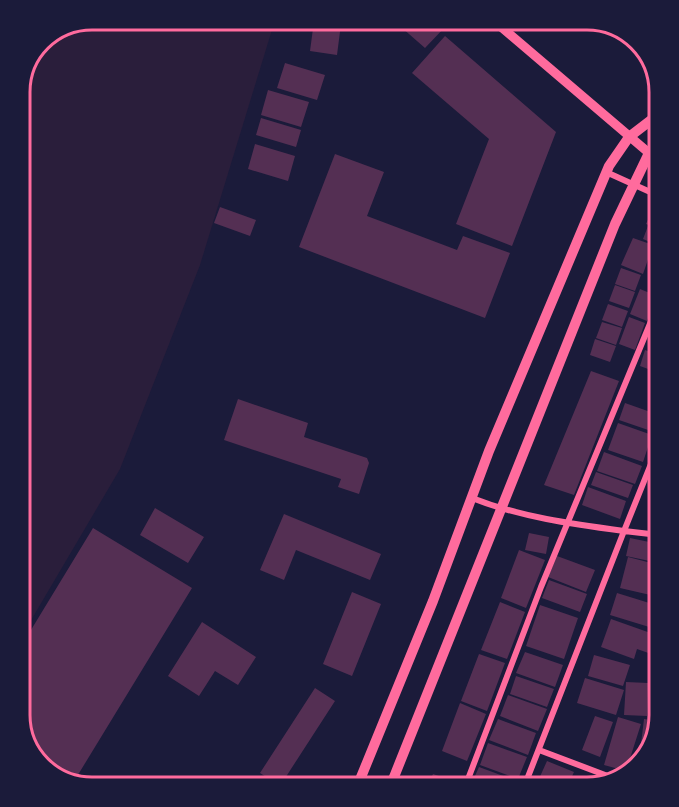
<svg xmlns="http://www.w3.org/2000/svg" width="679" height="807" font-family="Rubik,sans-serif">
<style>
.green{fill:#2a1e3b}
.building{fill:#542f53}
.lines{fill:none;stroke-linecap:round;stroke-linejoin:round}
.minor{stroke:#ff6b9d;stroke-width:6}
.tertiary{stroke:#ff6b9d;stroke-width:9}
.secondary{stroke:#ff6b9d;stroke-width:10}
.rim{fill:none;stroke:#ff6b9d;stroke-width:3}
</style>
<rect width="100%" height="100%" fill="#1b1b3a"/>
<path class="green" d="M92 20H275L200 265 120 469 20 639V87L44 38Z"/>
<path class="building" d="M393 20H437L445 27 425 48Z
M314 21 341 24 337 55 310 51Z
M445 36 556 132 512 246 456 224 489 139 412 73Z
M285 63 325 75 317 100 277 88Z
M268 90 309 102 301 127 261 115Z
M261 118 301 130 296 147 256 135Z
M255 144 295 156 288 181 248 169Z
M335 154 384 172 367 216 457 250 463 236 510 253 485 318 299 247Z
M220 207 256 220 250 236 214 223Z
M653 209 659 212V229L646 224Z
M648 226 659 231V246L643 239Z
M633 238 653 245 643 274 621 265Z
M621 268 641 275 635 291 615 284Z
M615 285 635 292 629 308 609 301Z
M640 289 657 296 647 321 630 314Z
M608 304 628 311 622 327 602 320Z
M629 317 645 323 635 350 619 344Z
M602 322 622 328 616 345 596 338Z
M655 329 659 330V348L650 344Z
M595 339 616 346 610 362 590 355Z
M645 350 659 355V373L640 366Z
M591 371 619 381 574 495 544 485Z
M659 374V396L653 393Z
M238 399 308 423 304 437 367 458 369 463 359 494 338 487 341 479 224 440Z
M625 403 659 415 654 432 619 420Z
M618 423 652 435 643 462 608 450Z
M604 452 642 466 635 484 597 471Z
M596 472 633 485 628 498 591 485Z
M588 487 626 501 620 519 582 505Z
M659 501V517L655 515Z
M155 508 204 537 188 563 140 535Z
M284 514 381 554 370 580 296 550 284 580 260 570Z
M93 528 192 588 73 783 60 780 32 756 20 715V648Z
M529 533 549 537 546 554 525 550Z
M630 538 659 544V563L626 556Z
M519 550 545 560 526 608 501 598Z
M557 556 595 570 586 592 548 577Z
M628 557 659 565V597L620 588Z
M549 580 587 594 580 612 542 598Z
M352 592 381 604 352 676 323 664Z
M617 593 659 606V630L610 615Z
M500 602 525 612 507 659 481 650Z
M540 605 578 618 564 659 526 646Z
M611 619 659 636V649L657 656 637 649 634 659 601 647Z
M202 622 256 657 238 685 215 671 199 696 168 676Z
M525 652 563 665 555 687 516 673Z
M479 654 505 663 487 711 461 701Z
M594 655 630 665 623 686 588 676Z
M516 676 554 689 547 707 510 694Z
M585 678 624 690 616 715 577 703Z
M626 682 648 683 647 716 624 715Z
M315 688 335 701 280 786 260 773Z
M508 695 547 709 538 731 500 716Z
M460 703 486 714 467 761 442 751Z
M595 716 613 722 600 757 582 750Z
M618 717 641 724 626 771 604 765Z
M498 719 536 733 528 755 489 740Z
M644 719 658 721 652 745 641 744Z
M488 743 527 757 518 779 480 765Z
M547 761 574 772 567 787H555L538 781Z
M479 767 517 781 514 787H470Z
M433 774 459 783 457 787H427Z"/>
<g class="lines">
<path class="minor" d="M606 172 659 196
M659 444 624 531 659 535
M472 498C520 517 572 524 624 531L524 787
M539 750 613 778 612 780
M465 787 541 587 659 302"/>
<path class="tertiary" d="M493 20 649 153"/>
<path class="secondary" d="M357 787 433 601 489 451 609 166 629 137 659 114
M390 787 615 224 649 153 659 146"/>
</g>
<path d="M0 0H679V807H0ZM92 30H587A62 62 0 0 1 649 92V715A62 62 0 0 1 587 777H92A62 62 0 0 1 30 715V92A62 62 0 0 1 92 30Z" fill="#1b1b3a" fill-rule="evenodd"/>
<path class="rim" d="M92 30H587A62 62 0 0 1 649 92V715A62 62 0 0 1 587 777H92A62 62 0 0 1 30 715V92A62 62 0 0 1 92 30Z"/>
</svg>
